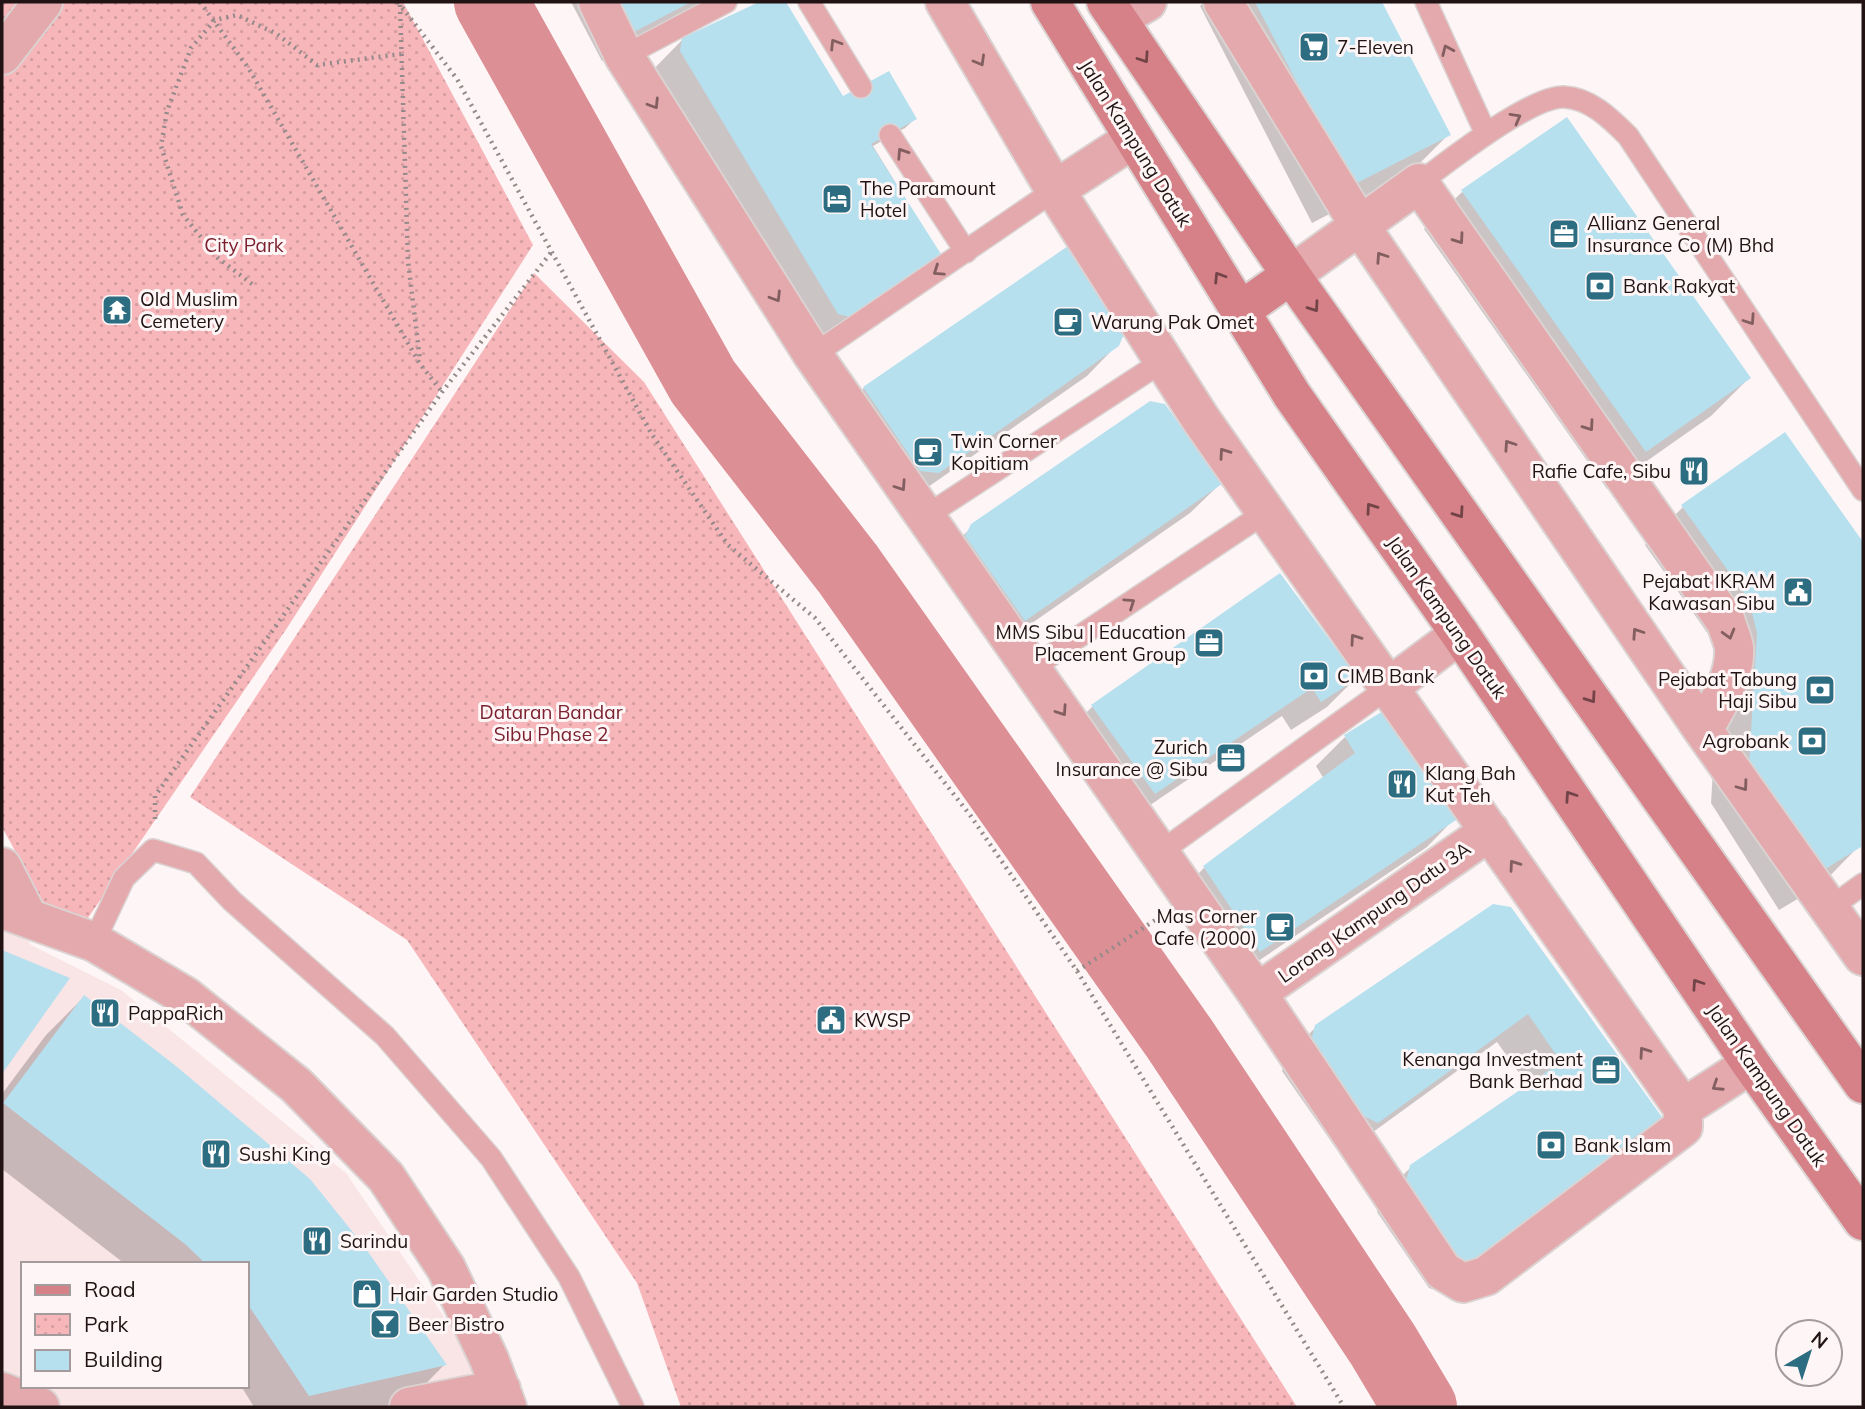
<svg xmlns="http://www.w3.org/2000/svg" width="1865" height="1409" font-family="Mulish,sans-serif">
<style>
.built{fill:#fae5e6;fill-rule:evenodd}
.park{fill:url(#park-dots)}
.shadow{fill:#0003}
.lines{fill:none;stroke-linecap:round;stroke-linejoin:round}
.river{stroke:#dc8f94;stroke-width:74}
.building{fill:#b7e0ef}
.lane-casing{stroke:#dbd2d2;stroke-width:24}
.street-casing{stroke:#dbd2d2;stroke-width:42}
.secondary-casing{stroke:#dbd2d2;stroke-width:42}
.path{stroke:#958a8a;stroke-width:4.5;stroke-dasharray:2 5;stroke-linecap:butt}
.lane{stroke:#e4a9ac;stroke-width:21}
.street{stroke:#e4a9ac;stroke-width:38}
.secondary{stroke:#d58187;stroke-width:38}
.oneway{stroke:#825e60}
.oneway2{stroke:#724448}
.labels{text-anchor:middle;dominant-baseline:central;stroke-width:6;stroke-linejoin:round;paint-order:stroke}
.poi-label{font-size:19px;fill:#211314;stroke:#fef6f6;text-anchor:start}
.street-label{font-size:19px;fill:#211314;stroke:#fef6f6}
.park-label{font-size:19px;fill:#7b202f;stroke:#fef6f6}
</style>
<defs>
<pattern id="park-dots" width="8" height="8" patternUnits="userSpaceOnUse" patternTransform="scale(1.75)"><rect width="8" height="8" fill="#f7b6ba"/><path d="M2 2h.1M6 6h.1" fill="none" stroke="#d39c9f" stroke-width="1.8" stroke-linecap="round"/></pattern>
</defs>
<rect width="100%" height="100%" fill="#fef6f6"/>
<path class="built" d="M2 897 31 945 121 990 346 1173 498 1396 451 1407H2ZM23 1264H247V1386H23Z"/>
<path class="park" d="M2 2H403L533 245 287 628 68 947 2 827Z
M534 273 644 382 1297 1407H681L637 1283 407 940 190 797Z"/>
<path class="shadow" d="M571 2H714L602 61Z
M763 2H784L843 98 915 119 905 128 873 146 939 253 901 291 800 352 645 78 683 39Z
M1204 2H1380L1449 134 1411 172 1312 223 1200 6Z
M1462 192 1749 378 1711 416 1607 489 1424 229Z
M1117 345 1087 376 908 501 835 418 864 388Z
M1785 434 1863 545V802L1859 846 1821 885 1779 910 1711 803 1719 672 1711 638 1645 545 1683 507Z
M1220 484 1190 513 995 649 942 556 973 526Z
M1280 575 1356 678 1327 707 1291 730 1282 716 1125 822 1062 736 1092 707Z
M1345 737 1456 817 1427 847 1230 980 1175 897 1204 868 1324 779 1316 766Z
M1493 906 1660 1117 1442 1292 1429 1288 1377 1212 1381 1197 1411 1167 1529 1087 1497 1042 1347 1151 1333 1144 1282 1071 1286 1057 1316 1027Z
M2 952 67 979 2 1071Z
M84 997 444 1365 407 1403 387 1407H254L241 1386H247V1264H125L2 1169V1094L46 1035Z"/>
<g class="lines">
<path class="river" d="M491 2 703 382 848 569 1179 1038 1383 1345 1420 1407"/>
</g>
<path class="building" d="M615 2H691L632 33Z
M759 2H786L843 96 889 71 917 119 871 144 941 254 850 317 838 314 680 51 682 38Z
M1255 2H1382L1451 135 1351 186Z
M1567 117 1751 378 1646 452 1461 190Z
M1068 246 1124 334 1119 346 939 473 920 471 863 387Z
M1150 401 1165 404 1222 484 1025 621 965 536 971 524Z
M1785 432 1863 542 1861 847 1817 874 1749 765 1757 633 1749 600 1681 505Z
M1280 573 1358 678 1321 702 1312 688 1155 794 1091 705Z
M1383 711 1459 818 1260 952 1203 866 1355 753 1344 735Z
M1493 904 1511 907 1662 1117 1655 1133 1472 1263 1458 1259 1406 1182 1410 1165 1561 1062 1528 1014 1378 1123 1362 1115 1311 1041 1315 1025Z
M2 950 70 978 2 1074Z
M84 995 176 1066 310 1179 364 1246 447 1365 309 1396 247 1303V1264H206L185 1244 3 1103Z"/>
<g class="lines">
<g class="lane-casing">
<path id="lane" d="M809 2 861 87
M1426 2 1486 134
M624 56 726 2
M890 135 966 252
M1419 183C1448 162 1530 96 1564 97 1590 98 1611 119 1628 136L1863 490
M813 355 1055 190
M923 518 1163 361
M1032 668 1266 512
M1159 853 1389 687
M1830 908 1863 884
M94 942 124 878 153 850 196 863 232 901 385 1036 491 1158 569 1277 633 1407"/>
</g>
<g class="street-casing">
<path id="street" d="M598 2 624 56 813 355 1257 993 1443 1271 1463 1283 1486 1276 1683 1127V1108L1200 418 1055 190 945 2
M1223 2 1360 226 1703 730 1863 956
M1117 19 1147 2
M2 55 43 2
M1055 190 1133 139
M1291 275 1419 183 1726 622C1728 630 1733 640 1734 648 1736 677 1716 707 1703 730
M1389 687 1460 634
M2 867 27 916
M2 909 94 942 185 996 296 1085 386 1177 446 1268 489 1359 507 1407
M1257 993 1490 831
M1683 1108 1751 1064
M2 1392 40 1407
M409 1407 501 1389"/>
</g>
<g class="secondary-casing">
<path id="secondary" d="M1050 2 1292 395 1460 634 1751 1064 1863 1221
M1106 2 1291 275 1863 1084
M1240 311 1291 275"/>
</g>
<path class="path" d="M200 2 249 69 420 364 442 392
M398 2 457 79 651 433 728 545 815 618 970 815 1077 971 1344 1407
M400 5 408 261 420 360
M252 284 218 258 183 215 161 146 167 111 191 48 215 20 237 15 277 34 317 65 401 54
M155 819V796L442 392 553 250
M1077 971 1157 919"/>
<use href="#lane" class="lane"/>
<use href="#street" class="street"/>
<use href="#secondary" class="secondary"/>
</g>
<defs><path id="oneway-chevron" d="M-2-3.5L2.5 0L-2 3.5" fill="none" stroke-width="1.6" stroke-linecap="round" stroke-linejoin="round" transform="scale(1.75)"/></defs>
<g class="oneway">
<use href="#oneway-chevron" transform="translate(835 44) rotate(-122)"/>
<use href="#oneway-chevron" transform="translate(1447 50) rotate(-114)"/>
<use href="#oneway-chevron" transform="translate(980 61) rotate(60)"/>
<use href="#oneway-chevron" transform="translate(654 104) rotate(58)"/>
<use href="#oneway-chevron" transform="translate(1516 118) rotate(-29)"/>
<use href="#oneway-chevron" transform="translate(902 153) rotate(-123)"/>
<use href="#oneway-chevron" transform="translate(1459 239) rotate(55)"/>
<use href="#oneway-chevron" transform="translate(1381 257) rotate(-124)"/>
<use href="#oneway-chevron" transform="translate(938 271) rotate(146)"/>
<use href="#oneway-chevron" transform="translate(776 297) rotate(58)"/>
<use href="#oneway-chevron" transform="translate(1750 320) rotate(56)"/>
<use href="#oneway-chevron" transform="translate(1589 426) rotate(55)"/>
<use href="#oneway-chevron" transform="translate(1509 445) rotate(-124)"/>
<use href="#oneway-chevron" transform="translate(1224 453) rotate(-125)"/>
<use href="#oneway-chevron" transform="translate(901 486) rotate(56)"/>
<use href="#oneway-chevron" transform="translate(1130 603) rotate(-34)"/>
<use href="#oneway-chevron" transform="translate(1637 633) rotate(-124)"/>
<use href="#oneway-chevron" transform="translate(1729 634) rotate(74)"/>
<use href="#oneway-chevron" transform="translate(1355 639) rotate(-125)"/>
<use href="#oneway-chevron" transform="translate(1062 711) rotate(56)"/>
<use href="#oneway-chevron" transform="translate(1743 786) rotate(54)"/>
<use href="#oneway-chevron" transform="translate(1514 865) rotate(-125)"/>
<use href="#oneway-chevron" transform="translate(1644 1052) rotate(-125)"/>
<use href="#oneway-chevron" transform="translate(1717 1086) rotate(147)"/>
</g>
<g class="oneway2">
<use href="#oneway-chevron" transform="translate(1144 58) rotate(56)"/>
<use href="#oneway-chevron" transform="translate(1219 277) rotate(-122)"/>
<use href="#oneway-chevron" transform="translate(1314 307) rotate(55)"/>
<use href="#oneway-chevron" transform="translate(1371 508) rotate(-125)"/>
<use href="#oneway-chevron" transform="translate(1459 513) rotate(55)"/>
<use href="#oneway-chevron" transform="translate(1591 698) rotate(55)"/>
<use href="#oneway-chevron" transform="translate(1570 796) rotate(-124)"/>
<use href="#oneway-chevron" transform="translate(1697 984) rotate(-124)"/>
</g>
<defs>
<g id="supermarket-square" transform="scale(1.575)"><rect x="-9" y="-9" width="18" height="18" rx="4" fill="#2d6d82" stroke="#fef6f6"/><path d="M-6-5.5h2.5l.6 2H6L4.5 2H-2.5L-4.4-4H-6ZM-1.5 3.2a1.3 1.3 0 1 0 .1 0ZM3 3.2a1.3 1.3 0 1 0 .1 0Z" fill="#fff"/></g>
<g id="hotel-square" transform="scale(1.575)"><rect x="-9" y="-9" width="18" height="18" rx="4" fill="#2d6d82" stroke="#fef6f6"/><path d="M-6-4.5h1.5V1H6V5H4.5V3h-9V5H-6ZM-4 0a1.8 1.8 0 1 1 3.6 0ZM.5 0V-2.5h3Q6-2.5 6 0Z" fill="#fff"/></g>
<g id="office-square" transform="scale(1.575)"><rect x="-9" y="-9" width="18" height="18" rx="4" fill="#2d6d82" stroke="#fef6f6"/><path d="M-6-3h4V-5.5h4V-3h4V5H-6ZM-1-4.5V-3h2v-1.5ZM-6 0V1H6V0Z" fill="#fff"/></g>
<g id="bank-square" transform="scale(1.575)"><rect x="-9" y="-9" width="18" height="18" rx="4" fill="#2d6d82" stroke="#fef6f6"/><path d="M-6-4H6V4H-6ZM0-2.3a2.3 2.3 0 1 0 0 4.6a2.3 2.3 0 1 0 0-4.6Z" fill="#fff"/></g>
<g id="temple-square" transform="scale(1.575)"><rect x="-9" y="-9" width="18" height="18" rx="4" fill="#2d6d82" stroke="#fef6f6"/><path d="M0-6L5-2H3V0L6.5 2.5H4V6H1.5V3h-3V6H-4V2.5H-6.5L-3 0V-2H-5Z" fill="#fff"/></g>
<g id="cafe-square" transform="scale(1.575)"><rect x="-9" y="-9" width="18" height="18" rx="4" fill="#2d6d82" stroke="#fef6f6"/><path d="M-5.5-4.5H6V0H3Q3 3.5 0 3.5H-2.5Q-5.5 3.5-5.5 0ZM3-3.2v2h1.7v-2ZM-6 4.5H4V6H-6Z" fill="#fff"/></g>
<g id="restaurant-square" transform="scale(1.575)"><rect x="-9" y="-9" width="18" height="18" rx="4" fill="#2d6d82" stroke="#fef6f6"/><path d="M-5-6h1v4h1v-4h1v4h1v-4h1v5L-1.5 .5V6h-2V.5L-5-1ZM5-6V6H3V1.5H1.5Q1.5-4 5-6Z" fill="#fff"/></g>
<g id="civic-square" transform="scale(1.575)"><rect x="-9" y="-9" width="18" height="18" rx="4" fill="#2d6d82" stroke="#fef6f6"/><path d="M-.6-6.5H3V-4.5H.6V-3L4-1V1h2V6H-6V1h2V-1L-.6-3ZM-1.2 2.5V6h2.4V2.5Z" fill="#fff"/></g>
<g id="shop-square" transform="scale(1.575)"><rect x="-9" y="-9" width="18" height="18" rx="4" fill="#2d6d82" stroke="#fef6f6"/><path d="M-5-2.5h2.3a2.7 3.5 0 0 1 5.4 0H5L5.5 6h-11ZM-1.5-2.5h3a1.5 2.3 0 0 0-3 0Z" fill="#fff"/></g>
<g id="bar-square" transform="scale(1.575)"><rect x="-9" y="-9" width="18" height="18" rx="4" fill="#2d6d82" stroke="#fef6f6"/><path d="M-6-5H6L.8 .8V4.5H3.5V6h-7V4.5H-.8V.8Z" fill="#fff"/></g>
</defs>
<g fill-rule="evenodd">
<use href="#supermarket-square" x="1314" y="47"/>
<use href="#hotel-square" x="837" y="199"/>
<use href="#office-square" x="1564" y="234"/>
<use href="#bank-square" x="1600" y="286"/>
<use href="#temple-square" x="117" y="310"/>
<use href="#cafe-square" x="1068" y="322"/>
<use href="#cafe-square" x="928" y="452"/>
<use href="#restaurant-square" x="1694" y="471"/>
<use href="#civic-square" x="1798" y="592"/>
<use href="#office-square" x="1209" y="643"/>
<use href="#bank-square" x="1314" y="676"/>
<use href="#bank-square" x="1820" y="690"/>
<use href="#bank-square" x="1812" y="741"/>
<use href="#office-square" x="1231" y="758"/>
<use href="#restaurant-square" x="1402" y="784"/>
<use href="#cafe-square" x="1280" y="927"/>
<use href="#restaurant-square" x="105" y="1013"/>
<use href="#civic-square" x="831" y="1020"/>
<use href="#office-square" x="1606" y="1070"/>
<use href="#bank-square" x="1551" y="1145"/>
<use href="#restaurant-square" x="216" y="1154"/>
<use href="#restaurant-square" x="317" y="1241"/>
<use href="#shop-square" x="367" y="1294"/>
<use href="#bar-square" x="385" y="1324"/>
</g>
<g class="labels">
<g class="poi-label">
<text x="1337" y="47">7-Eleven</text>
<text x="860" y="188">The Paramount<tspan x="860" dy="22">Hotel</tspan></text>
<text x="1587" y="223">Allianz General<tspan x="1587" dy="22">Insurance Co (M) Bhd</tspan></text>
<text x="1623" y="286">Bank Rakyat</text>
<text x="140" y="299">Old Muslim<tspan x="140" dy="22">Cemetery</tspan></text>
<text x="1091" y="322">Warung Pak Omet</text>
<text x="951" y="441">Twin Corner<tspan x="951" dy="22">Kopitiam</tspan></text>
<text x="1671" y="471" text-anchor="end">Rafie Cafe, Sibu</text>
<text x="1775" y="581" text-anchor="end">Pejabat IKRAM<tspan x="1775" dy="22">Kawasan Sibu</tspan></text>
<text x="1186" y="632" text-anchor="end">MMS Sibu | Education<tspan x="1186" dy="22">Placement Group</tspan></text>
<text x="1337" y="676">CIMB Bank</text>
<text x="1797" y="679" text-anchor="end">Pejabat Tabung<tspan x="1797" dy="22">Haji Sibu</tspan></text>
<text x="1789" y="741" text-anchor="end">Agrobank</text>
<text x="1208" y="747" text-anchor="end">Zurich<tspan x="1208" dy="22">Insurance @ Sibu</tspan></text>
<text x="1425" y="773">Klang Bah<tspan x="1425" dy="22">Kut Teh</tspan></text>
<text x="1257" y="916" text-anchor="end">Mas Corner<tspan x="1257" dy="22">Cafe (2000)</tspan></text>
<text x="128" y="1013">PappaRich</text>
<text x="854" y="1020">KWSP</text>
<text x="1583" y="1059" text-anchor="end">Kenanga Investment<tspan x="1583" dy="22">Bank Berhad</tspan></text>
<text x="1574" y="1145">Bank Islam</text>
<text x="239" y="1154">Sushi King</text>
<text x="340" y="1241">Sarindu</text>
<text x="390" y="1294">Hair Garden Studio</text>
<text x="408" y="1324">Beer Bistro</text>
</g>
<g class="street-label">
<text transform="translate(1136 143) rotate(58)">Jalan Kampung Datuk</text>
<text transform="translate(1447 617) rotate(55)">Jalan Kampung Datuk</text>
<text transform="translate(1374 912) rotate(-35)">Lorong Kampung Datu 3A</text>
<text transform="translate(1767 1085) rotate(55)">Jalan Kampung Datuk</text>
</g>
<g class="park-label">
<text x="244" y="245">City Park</text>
<text x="551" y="712">Dataran Bandar<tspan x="551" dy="22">Sibu Phase 2</tspan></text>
</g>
</g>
<rect width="1865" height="1409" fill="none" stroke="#211314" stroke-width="7"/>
<rect x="21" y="1262" width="228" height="126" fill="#fef6f6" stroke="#a69b9c" stroke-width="2"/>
<rect x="35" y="1285" width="35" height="10" fill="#d58187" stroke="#a69b9c" stroke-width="2"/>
<text x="84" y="1297" font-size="21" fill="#211314">Road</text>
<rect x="35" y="1314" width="35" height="21" fill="url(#park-dots)" stroke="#a69b9c" stroke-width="2"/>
<text x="84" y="1332" font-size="21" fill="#211314">Park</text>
<rect x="35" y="1350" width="35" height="21" fill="#b7e0ef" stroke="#a69b9c" stroke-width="2"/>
<text x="84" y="1367" font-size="21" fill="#211314">Building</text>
<g transform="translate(1809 1353) rotate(39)"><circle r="33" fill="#fef6f6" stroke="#a69b9c" stroke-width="2"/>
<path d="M0-5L12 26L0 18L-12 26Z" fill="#2d6d82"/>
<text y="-10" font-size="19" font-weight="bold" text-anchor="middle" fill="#211314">N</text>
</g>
</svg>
